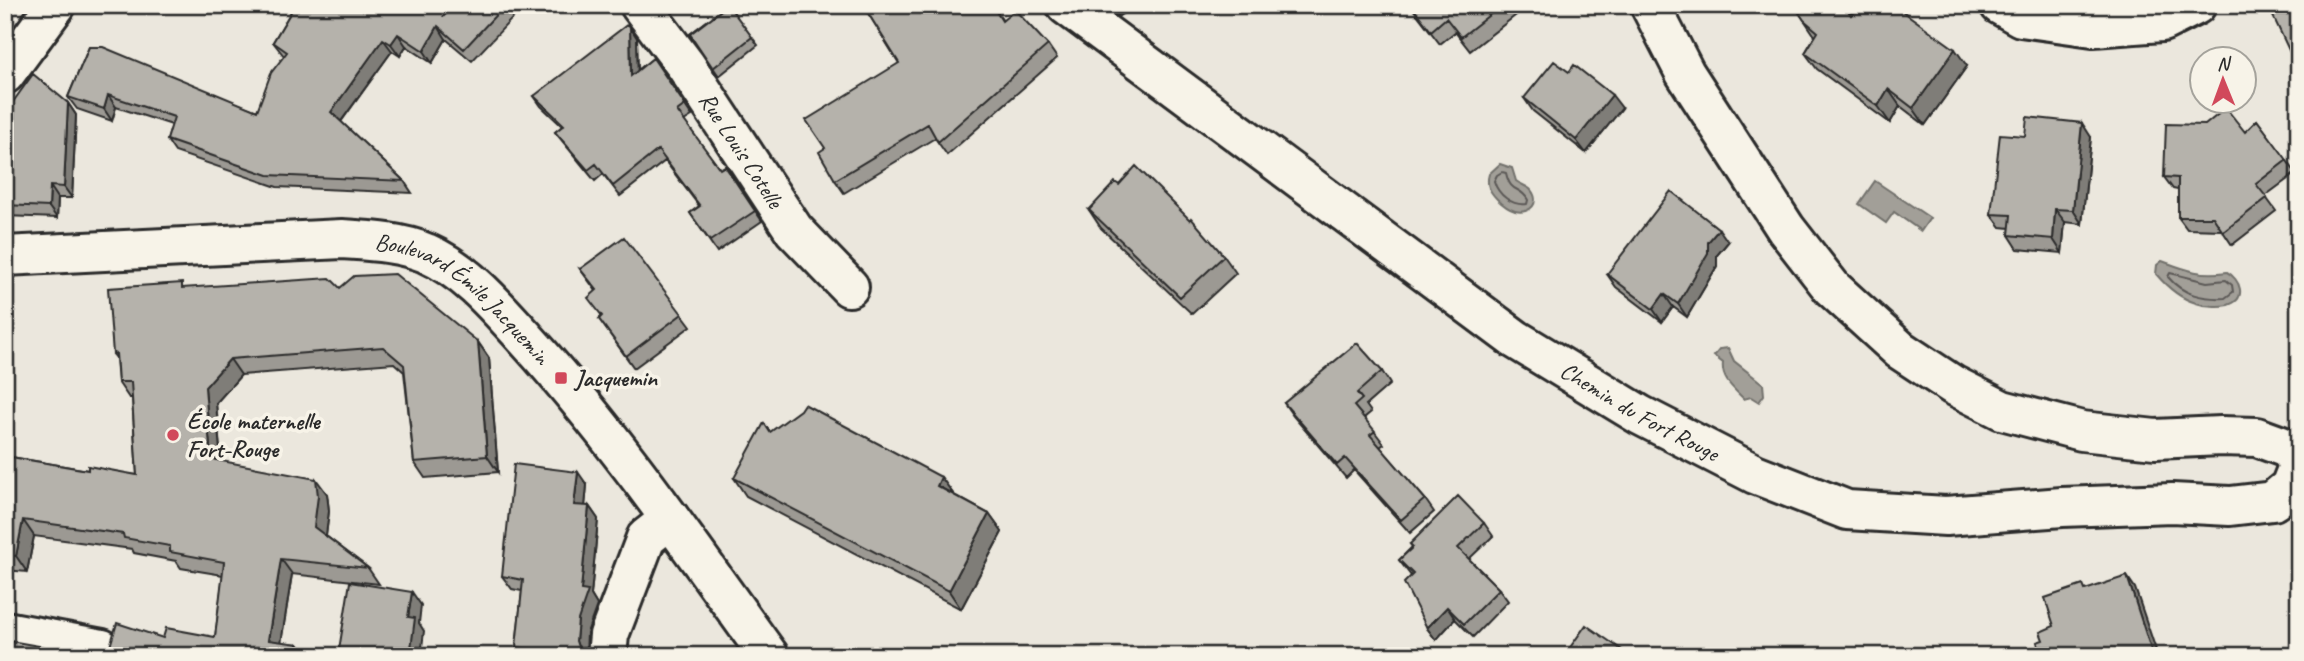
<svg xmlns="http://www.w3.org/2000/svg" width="2304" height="661" font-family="Caveat,sans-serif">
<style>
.water{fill:#a29f98;stroke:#72716c;stroke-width:2}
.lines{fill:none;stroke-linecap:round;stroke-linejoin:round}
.shore{stroke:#5b5957;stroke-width:2}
.minor-casing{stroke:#2b2b2b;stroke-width:44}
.major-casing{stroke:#2b2b2b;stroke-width:44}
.minor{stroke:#f7f3e8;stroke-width:38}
.major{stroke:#f7f3e8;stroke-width:38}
.wall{fill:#9c9993;stroke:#2b2b2b;stroke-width:2}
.shaded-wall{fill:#7f7d78;stroke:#2b2b2b;stroke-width:2}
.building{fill:#b5b2ab;stroke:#2b2b2b;stroke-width:2}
.poi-dot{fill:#d1495b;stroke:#f7f3e8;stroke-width:2.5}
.labels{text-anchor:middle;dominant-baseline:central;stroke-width:7;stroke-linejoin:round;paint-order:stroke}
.street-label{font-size:24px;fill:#2b2b2b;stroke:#f7f3e8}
.poi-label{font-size:24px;font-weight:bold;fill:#2b2b2b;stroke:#f7f3e8;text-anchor:start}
</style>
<rect width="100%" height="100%" fill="#ebe7dd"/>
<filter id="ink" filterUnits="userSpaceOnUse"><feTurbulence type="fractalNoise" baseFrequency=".0143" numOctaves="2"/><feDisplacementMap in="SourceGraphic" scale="14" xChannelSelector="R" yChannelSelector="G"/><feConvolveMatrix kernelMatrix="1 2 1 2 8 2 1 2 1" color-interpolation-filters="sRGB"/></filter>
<g filter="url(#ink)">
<path class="water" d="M1500 164 1512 168 1516 181C1520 184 1526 186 1530 189 1542 202 1530 215 1515 211 1508 209 1502 204 1497 199 1489 191 1486 184 1489 174Z
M1875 181 1930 218 1921 231 1894 212 1886 223 1859 204Z
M2162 261C2186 270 2200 276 2227 272 2240 279 2248 299 2228 305 2219 307 2205 306 2196 303 2179 298 2167 287 2156 274L2157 265Z
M1728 348 1734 361 1763 384 1764 395 1759 402 1751 397 1744 399C1733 388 1721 379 1723 363L1714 356 1720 349Z"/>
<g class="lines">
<path class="shore" d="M1502 172 1506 173C1511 195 1520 185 1528 200L1527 204C1512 206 1498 195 1494 181L1497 175Z
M2170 273 2207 282 2226 280 2232 285 2233 292 2225 298C2203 299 2183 295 2168 277Z"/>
<g class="minor-casing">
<g id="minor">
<path id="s1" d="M640 5 686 66 794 230 849 287"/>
<path id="s2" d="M1066 5 1515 339 1640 415 1755 474 1847 510 1946 516 2062 507 2172 503 2230 506 2273 501 2290 487 2299 464"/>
<path d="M1650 5 1685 73 1786 229 1832 288 1900 350 1953 385 2002 410 2082 431 2155 439 2221 436 2257 437 2287 448 2299 462"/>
<path d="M2000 5 2021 17 2093 27 2162 22 2196 5"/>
<path d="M5 74 56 5"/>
<path d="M5 631 102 649 101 656"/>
<path d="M607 656 609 635 646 538 670 519"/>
</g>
</g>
<g class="major-casing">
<g id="major">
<path id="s3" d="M5 256 342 239C371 241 399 242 426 253 467 271 497 307 526 339 616 438 691 548 769 656"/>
</g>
</g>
<use href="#minor" class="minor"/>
<use href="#major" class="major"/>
</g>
<path class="wall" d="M295 5H451L453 8 455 5H525L472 61 446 39 432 63 406 46 400 56 392 51 341 122 404 181 412 193 277 187 175 152 167 140 172 125 116 107 112 121 77 109 68 97 89 47 257 111 284 56 273 42Z
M728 5 758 45 719 76 690 34Z
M861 5H992L1003 21 1048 45 1057 58 947 155 935 138 844 193 835 180 825 148 899 63 866 10 865 11Z
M1104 5H1136L1119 16Z
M1410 5H1529L1470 51 1455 32 1440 44Z
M1794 5 1851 15 1967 66 1925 125 1900 106 1890 123 1817 69 1805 53 1815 36Z
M2299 5V68L2294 61Z
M637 38 638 70 653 58 692 116 684 121 720 169 725 166 762 221 717 252 690 213 699 206 665 161 620 196 603 174 595 181 555 132 562 126 541 106 534 96Z
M1524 98 1622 108 1586 153 1533 111Z
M68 103 76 115 72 198H58L57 218 5 216V113Z
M2257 120 2296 173 2265 196 2276 211 2232 245 2222 230 2187 229 2178 217V190L2173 189 2164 177 2245 132Z
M2025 136 2091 137 2082 224 2065 222 2062 253 2018 249 2009 235 2010 228 2001 227 1991 214Z
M1089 210 1224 256 1236 273 1192 314 1101 228Z
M1728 242 1717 255V266L1687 317 1673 307 1662 322 1616 287 1607 274Z
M580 269 682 314 691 326 634 368 599 319 602 316 596 291Z
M185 288H340L478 342 489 358 498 472 425 478 414 462 404 372 394 363 241 375 216 403 221 461 327 494 329 511 326 536 368 568 379 584 292 574 281 642 298 644 307 656H105L163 638 215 637 223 575 181 568 176 561 134 553 132 549 34 536 27 572 5 570V456L88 470 137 475 132 398H129L118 382 116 358 113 354Z
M1382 371 1390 384 1366 405 1371 412 1364 418 1384 444 1380 447 1425 499 1434 512 1410 533 1354 470 1346 478 1293 416 1284 403Z
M941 477 954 495 989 514 1002 532 961 609 746 496 734 478Z
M587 485 585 506H589L598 519 591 595 597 605 587 633 586 656H523L516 647 522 591 512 589 502 576Z
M1484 523 1493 536 1469 559 1499 589 1508 601 1473 637 1455 619 1436 640 1427 628 1411 576 1399 560 1412 547 1410 544Z"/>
<path class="shaded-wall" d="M438 26 446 39 432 63 424 51Z
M630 27 637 38 638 86 631 76Z
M398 34 406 46 400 56 391 44Z
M383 39 392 51 339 124 331 112Z
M1955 49 1967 66 1925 125 1913 108Z
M1888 89 1900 106 1890 123 1878 106Z
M108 95 116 107 112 121 104 109Z
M1612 95 1622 108 1586 153 1576 140Z
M68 103 76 115 72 198 64 187Z
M2082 123 2091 137 2082 224 2073 210Z
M50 186 58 198 57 218 49 207Z
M2055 209 2065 222 2062 253 2053 239Z
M1719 229 1728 242 1717 255V266L1687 317 1678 304 1708 242Z
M1664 294 1673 307 1662 322 1653 309Z
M478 342 489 358 498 472 487 456Z
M230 359 241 375 216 403 222 475 211 459 205 387Z
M578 472 587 485 584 518 574 505Z
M941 477 954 495 937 486Z
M316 479 327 494 329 511 325 543 314 527Z
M589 506 598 519 591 595 597 605 587 633 586 656H581L576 641Z
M989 514 1002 532 961 609 949 591Z
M23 520 34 536 27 572 16 556Z
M281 559 292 574 279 656 268 640Z
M2127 576 2135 588 2158 656H2153Z
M412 592 421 605 419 623 424 631 421 656H410L408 617Z
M1447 607 1455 619 1436 640 1427 628Z
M298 644 307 656H295Z"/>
<path class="building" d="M295 5H450L443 17 455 5H505L464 49 438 26 424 51 398 34 391 44 383 39 331 112 404 181 268 175 167 140 174 117 108 95 104 109 68 97 89 47H103L257 111 271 73 287 52 273 42Z
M728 5 752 37 713 68 690 34Z
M863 5H992L1002 21 1015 10 1048 45 938 142 928 124 835 180 819 152 825 148 806 120 899 63Z
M1411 5H1502L1461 37 1446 18 1431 31Z
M1794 5H1844L1851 15 1859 5H1894L1955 49 1913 108 1888 89 1878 106 1805 53 1818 32 1804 20Z
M2297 5H2299V59L2294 61 2273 16Z
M628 24 630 27 631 76 653 58 685 105 677 111 720 169 725 166 755 211 710 241 690 213 700 206 658 150 613 186 596 164 588 170 555 132 564 125 534 96Z
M1554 61 1569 72 1574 65 1612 95 1576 140 1524 98Z
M33 74 68 103 64 187 50 186 49 207 5 205V113Z
M2226 108 2245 132 2257 120 2287 160 2256 184 2267 198 2223 232 2213 217H2178V178L2164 177 2166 124 2205 125Z
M2027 117 2082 123 2073 210 2055 209 2053 239 2009 235 2011 215 1991 214 2000 134 2025 136Z
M1136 166 1190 220 1191 218 1224 256 1180 297 1089 210 1115 182 1119 185Z
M1671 191 1719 229 1708 242V253L1678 304 1664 294 1653 309 1607 274Z
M624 237 682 314 626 356 599 319 602 316 588 298 597 290 580 269Z
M395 274 478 342 487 456 414 462 404 365 383 347 230 359 205 387 211 459 316 479 318 496 314 527 368 568 281 559 268 640 298 644 295 656H105L108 653 117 623 163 638 166 628 215 637 224 562 170 552V546L124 538 123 534 23 520 16 556 5 555V456L88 470V466L137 475 131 382H118L116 353 113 354 108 288 182 283V288L330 278 340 288 354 276Z
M1357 343 1382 371 1357 393 1362 399 1354 406 1375 431 1370 435 1425 499 1401 520 1345 458 1337 465 1284 403Z
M804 404 941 477 937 486 989 514 949 591 734 478 764 423 770 432 800 410Z
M514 464 578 472 574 505 589 506 581 590 588 591 578 620 576 641 581 656 516 647 523 580 502 576Z
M1458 496 1484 523 1458 548 1499 589 1464 624 1447 607 1427 628 1404 583 1413 574 1399 560 1413 547 1410 544Z
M2127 576 2153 656H2041L2037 642 2043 640 2040 632 2054 626 2045 598 2083 585 2085 590Z
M350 582 412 592 408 617 415 618 410 656H338Z
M1586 625 1625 652 1623 656H1564Z
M5 640 72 652 75 656H5Z"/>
</g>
<g class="poi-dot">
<rect x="554" y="371" width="14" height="14" rx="3.5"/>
<circle cx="173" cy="435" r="7"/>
</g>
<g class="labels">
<g class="street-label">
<text stroke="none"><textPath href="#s1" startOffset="177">Rue Louis Cotelle</textPath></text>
<text stroke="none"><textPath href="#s3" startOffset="478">Boulevard Émile Jacquemin</textPath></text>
<text stroke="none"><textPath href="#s2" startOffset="704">Chemin du Fort Rouge</textPath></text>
</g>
<g class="poi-label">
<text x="575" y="378">Jacquemin</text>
<text x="187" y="421">École maternelle<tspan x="187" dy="28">Fort-Rouge</tspan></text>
</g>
</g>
<rect width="2304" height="661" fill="none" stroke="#f7f3e8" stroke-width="28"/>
<rect x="14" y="14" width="2276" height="633" fill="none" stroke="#2b2b2b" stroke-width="2.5" filter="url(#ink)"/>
<g transform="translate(2223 80) rotate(359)"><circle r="33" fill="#f7f3e8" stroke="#a5a39c" stroke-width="2"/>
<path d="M0-5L12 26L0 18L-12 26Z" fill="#d1495b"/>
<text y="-10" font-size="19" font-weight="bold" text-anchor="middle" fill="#2b2b2b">N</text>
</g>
</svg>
